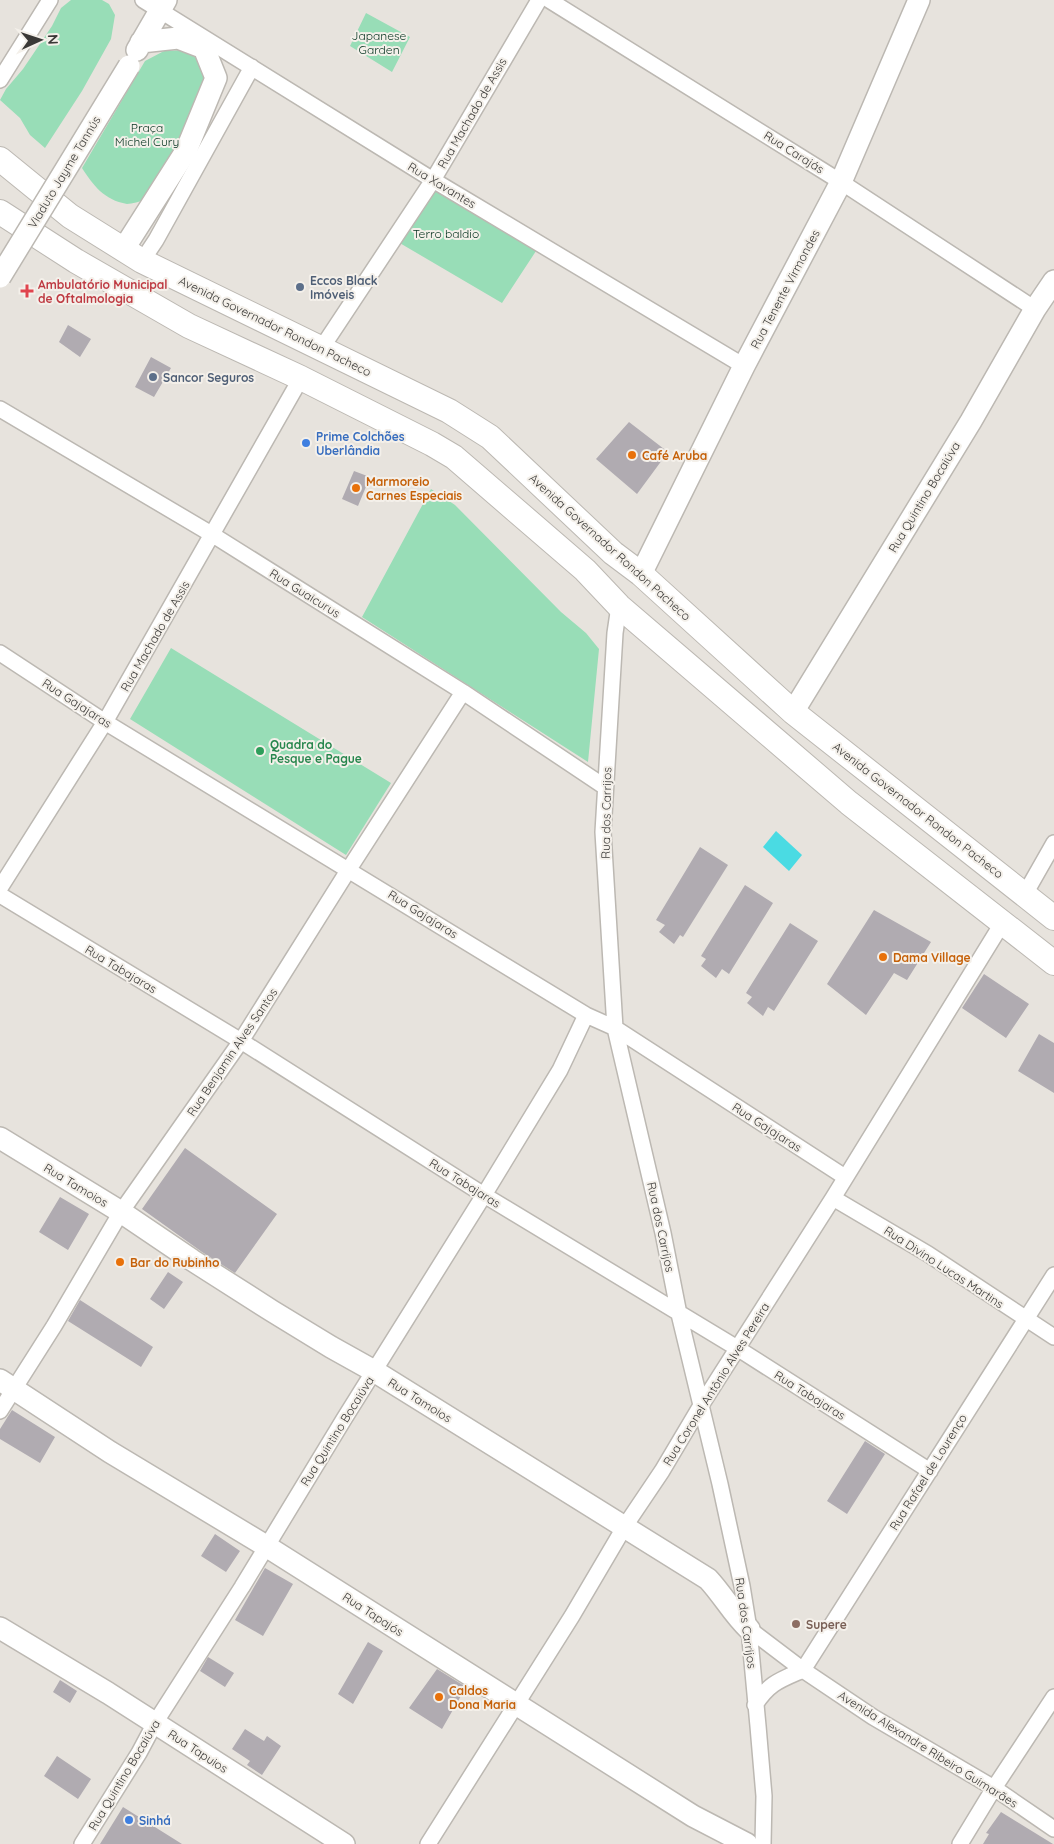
<svg xmlns="http://www.w3.org/2000/svg" width="1054" height="1844" font-family="Quicksand,sans-serif">
<style>
.green{fill:#98ddb7}
.water{fill:#4adbe3}
.building{fill:#b0abb1}
.lines{fill:none;stroke-linecap:round;stroke-linejoin:round}
.street-casing{stroke:#bcb8b2;stroke-width:18}
.secondary-casing{stroke:#bcb8b2;stroke-width:24}
.primary-casing{stroke:#bcb8b2;stroke-width:26}
.street{stroke:#fff;stroke-width:15}
.secondary{stroke:#fff;stroke-width:21}
.primary{stroke:#fff;stroke-width:24}
.secondary-bridge-casing{stroke:#bcb8b2;stroke-width:24;stroke-linecap:butt}
.secondary-bridge{stroke:#fff;stroke-width:21}
.service-dot{fill:#5c6f8a;stroke:#f4f0ea;stroke-width:2}
.health-dot{fill:#e0444e;stroke:#f4f0ea;stroke-width:2}
.shop-dot{fill:#3f7fe0;stroke:#f4f0ea;stroke-width:2}
.food-dot{fill:#e8710a;stroke:#f4f0ea;stroke-width:2}
.leisure-dot{fill:#2e9e5b;stroke:#f4f0ea;stroke-width:2}
.education-dot{fill:#8d6e63;stroke:#f4f0ea;stroke-width:2}
.labels{text-anchor:middle;dominant-baseline:central;stroke-width:4;stroke-linejoin:round;paint-order:stroke}
.park-label{font-size:12px;fill:#04321e;stroke:#f4f0ea}
.street-label{font-size:12px;fill:#3a3937;stroke:#f4f0ea}
.service-label{font-size:12px;font-weight:bold;fill:#4e5e75;stroke:#f4f0ea;text-anchor:start}
.health-label{font-size:12px;font-weight:bold;fill:#be3a42;stroke:#f4f0ea;text-anchor:start}
.shop-label{font-size:12px;font-weight:bold;fill:#366cbe;stroke:#f4f0ea;text-anchor:start}
.food-label{font-size:12px;font-weight:bold;fill:#c56008;stroke:#f4f0ea;text-anchor:start}
.leisure-label{font-size:12px;font-weight:bold;fill:#27864d;stroke:#f4f0ea;text-anchor:start}
.education-label{font-size:12px;font-weight:bold;fill:#785e54;stroke:#f4f0ea;text-anchor:start}
</style>
<rect width="100%" height="100%" fill="#e7e3dd"/>
<path class="green" d="M71 0H102L109 4 115 15 111 39 82 91 45 148 30 135 20 118 0 100 6 89 23 69 52 26 61 8Z
M366 13 410 37 392 72 350 46Z
M185 50 202 58 211 77 201 111 146 200C140 201 132 204 127 204 104 200 93 185 82 168L145 61 164 51Z
M434 188 536 251 502 303 398 242Z
M431 489 455 505 561 612 586 633 599 649 588 762 362 617Z
M171 648 391 783 346 855 130 719Z"/>
<path class="water" d="M776 831 802 855 789 871 763 847Z"/>
<path class="building" d="M68 325 91 339 80 357 59 342Z
M151 357 171 368 154 397 135 387Z
M629 422 668 452 637 494 596 459Z
M354 471 370 477 358 506 342 499Z
M700 847 728 865 683 937 680 935 674 944 659 932 665 925 656 920Z
M745 885 773 903 729 974 722 969 716 978 701 966 706 959 701 956Z
M874 910 931 942 907 980 894 973 866 1015 827 984Z
M790 923 818 941 774 1011 768 1007 763 1016 747 1003 752 997 746 993Z
M984 974 1029 1004 1006 1038 962 1008Z
M1039 1034 1054 1043V1093L1018 1071Z
M185 1148 277 1214 235 1273 202 1252 142 1209Z
M60 1197 89 1214 68 1250 39 1232Z
M168 1272 183 1282 164 1309 150 1299Z
M80 1300 153 1347 141 1367 68 1321Z
M12 1410 55 1437 40 1463 0 1439V1429Z
M865 1441 885 1454 847 1514 827 1501Z
M215 1534 240 1551 226 1572 201 1556Z
M265 1568 293 1584 263 1636 235 1620Z
M368 1642 383 1651 353 1704 338 1694Z
M208 1657 234 1673 225 1687 200 1671Z
M437 1669 466 1687 442 1729 409 1708Z
M60 1680 77 1691 70 1703 53 1692Z
M245 1729 264 1741 267 1736 281 1746 262 1775 247 1765 250 1761 232 1749Z
M57 1756 91 1779 78 1799 44 1776Z
M123 1807 182 1844H100Z
M1001 1812 1053 1844H983L989 1834 986 1833Z"/>
<g class="lines">
<g class="street-casing">
<path id="street" d="M143 0 433 180 744 366
M549 0 841 182 1035 309
M0 80 50 0
M142 261 156 240 252 67
M321 349 433 180 539 0
M0 409 213 535 463 692 605 787
M619 606 615 633 603 832 615 1028 663 1233 679 1314 720 1484 742 1586 749 1629 758 1726 764 1796 763 1844
M0 653 105 722 586 1015 615 1028 845 1177
M0 888 105 722 301 378
M1025 894 1054 843
M0 895 241 1041 484 1195 737 1348 930 1471
M833 1198 928 1254 1054 1337
M0 1411 54 1326 121 1212 241 1041 349 869 463 692
M749 1629 803 1670 873 1717 994 1788 1054 1829
M803 1670 1054 1275
M755 1705C769 1683 780 1680 803 1670
M82 1844 139 1753 155 1723 242 1587 344 1419 484 1195 560 1070 586 1015
M428 1844 572 1616 625 1526 662 1471 700 1407 833 1198 1003 922
M960 1844 994 1788 1054 1697"/>
</g>
<g class="secondary-casing">
<path id="secondary" d="M137 50 166 0
M123 250 186 151 216 78 204 48 178 38 141 42
M641 574 744 366 841 182 919 0
M793 712 971 421 1035 309 1054 281
M0 1138 121 1212 192 1260 272 1311 331 1347 374 1371 708 1579C723 1595 733 1614 749 1629
M0 1380 110 1452 266 1546 693 1816 747 1844
M0 1628 108 1693 344 1844"/>
</g>
<g class="primary-casing">
<path id="primary" d="M0 159 70 216 142 261 449 411 490 437 613 553 641 574 793 712 1054 918
M0 212 76 261 189 326 301 378 432 444 454 457 585 570 619 606 849 803 1054 963"/>
</g>
<use href="#street" class="street"/>
<use href="#secondary" class="secondary"/>
<use href="#primary" class="primary"/>
<g class="secondary-bridge-casing">
<path id="secondary-bridge" d="M0 277 129 66"/>
</g>
<use href="#secondary-bridge" class="secondary-bridge"/>
</g>
<g class="service-dot">
<circle cx="300" cy="287" r="5"/>
<circle cx="153" cy="377" r="5"/>
</g>
<path class="health-dot" d="M24.5 283.5h5v5h5v5h-5v5h-5v-5h-5v-5h5z"/>
<g class="shop-dot">
<circle cx="306" cy="443" r="5"/>
<circle cx="129" cy="1820" r="5"/>
</g>
<g class="food-dot">
<circle cx="632" cy="455" r="5"/>
<circle cx="356" cy="488" r="5"/>
<circle cx="883" cy="957" r="5"/>
<circle cx="120" cy="1262" r="5"/>
<circle cx="439" cy="1697" r="5"/>
</g>
<circle class="leisure-dot" cx="260" cy="751" r="5"/>
<circle class="education-dot" cx="796" cy="1624" r="5"/>
<g class="labels">
<g class="park-label">
<text x="379" y="35">Japanese<tspan x="379" dy="14">Garden</tspan></text>
<text x="147" y="127">Praça<tspan x="147" dy="14">Michel Cury</tspan></text>
<text x="446" y="233">Terro baldio</text>
</g>
<g class="street-label">
<text transform="translate(472 113) rotate(-60)">Rua Machado de Assis</text>
<text transform="translate(794 152) rotate(32)">Rua Carajás</text>
<text transform="translate(64 172) rotate(-59)">Viaduto Jayme Tannús</text>
<text transform="translate(442 185) rotate(31)">Rua Xavantes</text>
<text transform="translate(785 289) rotate(-62)">Rua Tenente Virmondes</text>
<text transform="translate(275 326) rotate(26)">Avenida Governador Rondon Pacheco</text>
<text transform="translate(924 497) rotate(-59)">Rua Quintino Bocaiúva</text>
<text transform="translate(610 547) rotate(42)">Avenida Governador Rondon Pacheco</text>
<text transform="translate(305 593) rotate(32)">Rua Guaicurus</text>
<text transform="translate(155 636) rotate(-60)">Rua Machado de Assis</text>
<text transform="translate(77 703) rotate(33)">Rua Gajajaras</text>
<text transform="translate(918 810) rotate(38)">Avenida Governador Rondon Pacheco</text>
<text transform="translate(606 813) rotate(-89)">Rua dos Carrijos</text>
<text transform="translate(423 914) rotate(32)">Rua Gajajaras</text>
<text transform="translate(121 969) rotate(31)">Rua Tabajaras</text>
<text transform="translate(232 1052) rotate(-56)">Rua Benjamin Alves Santos</text>
<text transform="translate(767 1127) rotate(33)">Rua Gajajaras</text>
<text transform="translate(465 1183) rotate(32)">Rua Tabajaras</text>
<text transform="translate(76 1185) rotate(31)">Rua Tamoios</text>
<text transform="translate(661 1227) rotate(78)">Rua dos Carrijos</text>
<text transform="translate(944 1267) rotate(33)">Rua Divino Lucas Martins</text>
<text transform="translate(716 1384) rotate(-58)">Rua Coronel Antônio Alves Pereira</text>
<text transform="translate(810 1395) rotate(32)">Rua Tabajaras</text>
<text transform="translate(420 1400) rotate(32)">Rua Tamoios</text>
<text transform="translate(337 1431) rotate(-58)">Rua Quintino Bocaiúva</text>
<text transform="translate(928 1472) rotate(-58)">Rua Rafael de Lourenço</text>
<text transform="translate(373 1614) rotate(33)">Rua Tapajós</text>
<text transform="translate(746 1623) rotate(82)">Rua dos Carrijos</text>
<text transform="translate(928 1749) rotate(32)">Avenida Alexandre Ribeiro Guimarães</text>
<text transform="translate(198 1751) rotate(33)">Rua Tapuios</text>
<text transform="translate(124 1775) rotate(-59)">Rua Quintino Bocaiúva</text>
</g>
<g class="service-label">
<text x="310" y="280">Eccos Black<tspan x="310" dy="14">Imóveis</tspan></text>
<text x="163" y="377">Sancor Seguros</text>
</g>
<g class="health-label">
<text x="38" y="284">Ambulatório Municipal<tspan x="38" dy="14">de Oftalmologia</tspan></text>
</g>
<g class="shop-label">
<text x="316" y="436">Prime Colchões<tspan x="316" dy="14">Uberlândia</tspan></text>
<text x="139" y="1820">Sinhá</text>
</g>
<g class="food-label">
<text x="642" y="455">Café Aruba</text>
<text x="366" y="481">Marmoreio<tspan x="366" dy="14">Carnes Especiais</tspan></text>
<text x="893" y="957">Dama Village</text>
<text x="130" y="1262">Bar do Rubinho</text>
<text x="449" y="1690">Caldos<tspan x="449" dy="14">Dona Maria</tspan></text>
</g>
<g class="leisure-label">
<text x="270" y="744">Quadra do<tspan x="270" dy="14">Pesque e Pague</tspan></text>
</g>
<g class="education-label">
<text x="806" y="1624">Supere</text>
</g>
</g>
<g transform="translate(40 40) rotate(87)" stroke="#f4f0ea" stroke-width="4" paint-order="stroke">
<path d="M0-4L9 19L0 12L-9 19Z" fill="#3a3937"/>
<text y="-8" font-size="14" font-weight="bold" text-anchor="middle" fill="#3a3937">N</text>
</g>
</svg>
